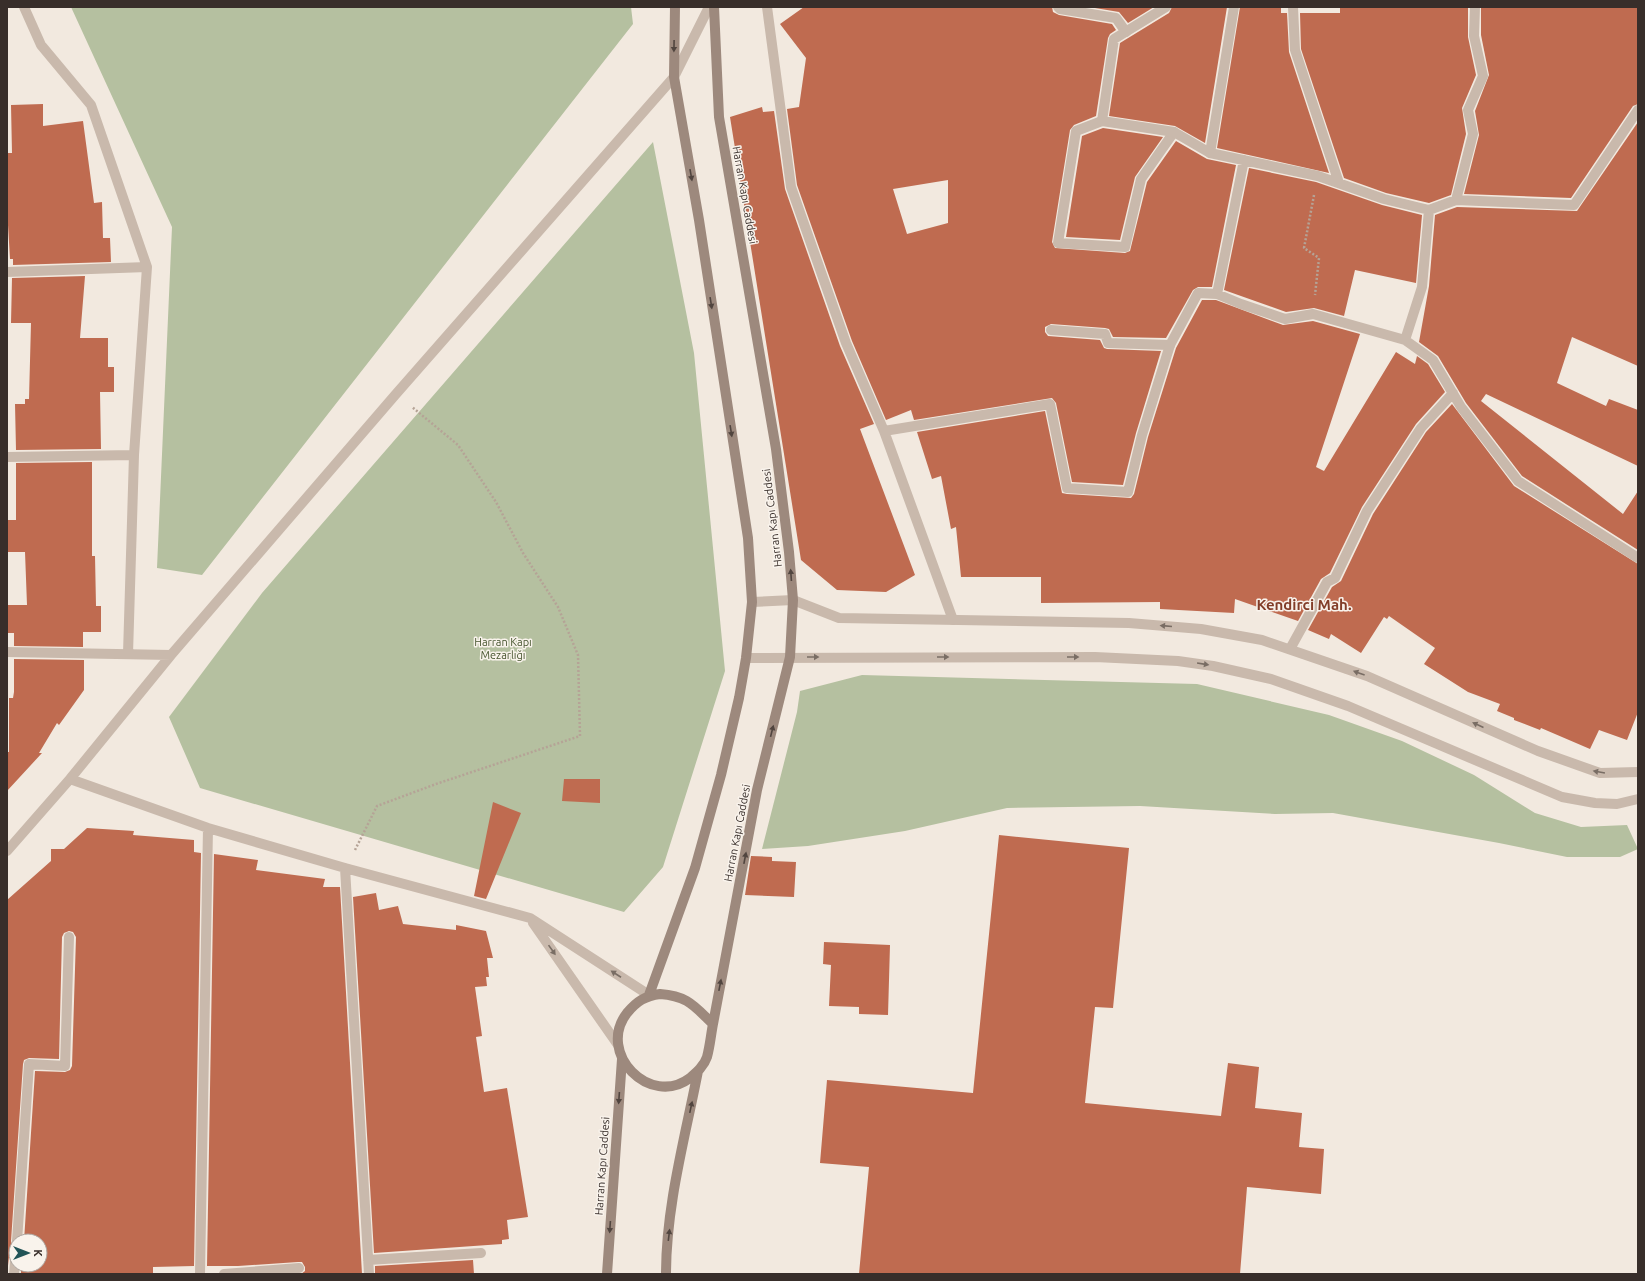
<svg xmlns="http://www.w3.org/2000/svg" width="1645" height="1281" font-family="Ubuntu,sans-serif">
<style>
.green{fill:#b5c0a0}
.building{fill:#bf6b50;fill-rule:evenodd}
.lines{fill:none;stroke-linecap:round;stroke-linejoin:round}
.path{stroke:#b5a396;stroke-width:2.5;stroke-dasharray:2 2;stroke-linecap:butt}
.pedestrian{stroke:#c9b9ac;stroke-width:10}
.minor{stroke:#c9b9ac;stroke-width:10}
.tertiary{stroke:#c9b9ac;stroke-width:10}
.secondary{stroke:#9d897d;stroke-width:10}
.oneway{fill:#51453f}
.oneway2{fill:#796d64}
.labels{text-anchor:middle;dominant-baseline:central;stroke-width:3;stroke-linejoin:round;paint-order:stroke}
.street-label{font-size:11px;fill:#382e2a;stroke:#f9f3ec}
.park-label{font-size:11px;fill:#47552f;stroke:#f9f3ec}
.district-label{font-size:15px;font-weight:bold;fill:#823d28;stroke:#f9f3ec}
</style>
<rect width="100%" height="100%" fill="#f2e9df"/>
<path class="green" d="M71 7H631L633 24 202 575 157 568 172 227Z
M653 142 694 353 725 671 663 867 624 912 200 788 169 717 262 593Z
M862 675 1197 684 1329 715 1402 741 1474 775 1535 813 1581 827 1627 825 1638 849 1620 857H1567L1499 843 1333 813 1275 814 1140 806 1007 808 905 831 808 846 762 849 797 712 800 691Z"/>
<path class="building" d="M804 7H1052L1053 12 1059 15 1112 24 1116 30 1110 34 1108 38 1096 116 1074 125 1070 130 1052 242 1055 248 1125 253 1130 251 1147 182 1176 141 1207 159 1236 165 1212 287H1198L1193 290 1166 338 1113 337 1109 329 1105 328 1051 324 1045 327V332L1048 336 1100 340 1104 348 1107 349 1161 351 1136 433 1123 485 1072 482 1056 403 1052 398 914 420 911 410 886 420 852 341 797 185 787 109 799 107 806 58 780 24ZM948 180V223L907 234 893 189Z
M1089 7H1154L1128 23 1119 12Z
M1172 7H1227L1205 143 1175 126 1109 116 1120 43 1169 13Z
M1240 7H1281V13H1287L1289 52 1329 173 1217 148Z
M1340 7H1468V37L1476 75 1462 108 1466 134 1451 195 1429 203 1386 193 1344 178 1301 49 1300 13H1340Z
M1481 7H1638V104L1633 106 1571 198 1464 194 1479 135 1475 111 1489 75 1481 35Z
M43 104V126L83 121 94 203 102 202 103 238H110L111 262 13 265V259H10L7 208V153H12L11 105Z
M762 107 763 112 774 111 785 189 840 346 874 424 860 429 915 575 886 592 837 590 801 560 730 117Z
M1638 122V366L1572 337 1557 383 1606 406 1609 399 1638 410V466L1486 394 1481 401 1623 514 1638 491V550L1522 476 1466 403 1438 356 1419 342 1429 286 1435 215 1457 207 1577 211Z
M1103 128 1163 137 1135 177 1120 240 1066 237 1082 136Z
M1249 168 1316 182 1382 205 1422 215 1416 283 1355 270 1344 316 1314 308 1286 312 1224 290Z
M85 276 80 338H108V367H114V392H100L101 449 16 450 15 404H25V399H29L31 323H11L12 278Z
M1202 300H1216L1283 325 1313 321 1360 334 1316 467 1324 471 1396 352 1415 364 1417 356 1428 364 1445 392 1416 424 1362 507 1330 573 1321 579 1298 621 1235 599 1234 613 1160 609V602L1041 603V577H961L956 527 951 529 941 476 932 479 917 432 1045 411 1062 493 1067 494 1131 498 1134 494 1148 437 1176 348Z
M1452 404 1514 486 1638 564V712L1627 740 1599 730 1590 749 1541 728 1540 730 1514 720V718L1497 711 1500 704 1468 692 1424 664 1435 648 1389 616 1387 619 1384 617 1361 653 1331 634 1329 639 1308 630 1332 587 1341 581 1373 514 1426 432Z
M92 462V556H95L96 606H101V632H83V647L14 646V633H7V605H27L25 552H8V520H16V463Z
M14 659 84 660V690L59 725 57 723 39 753H42L7 791V752H9V698H13L14 692Z
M564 779H600V803L562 801Z
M493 802 521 813 486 899 474 896Z
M87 828 134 831 133 835 194 840V852L201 853 194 1266 153 1267V1274H21V1265H40V1241H24L35 1071 65 1072 70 1070 72 1066 76 937 73 932 69 931 64 933 62 937 59 1059 29 1058 24 1060 23 1064 11 1241 12 1245 10 1249 7 1274V900L51 861V849H64Z
M999 835 1129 848 1113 1008 1095 1007 1085 1103 1221 1116 1228 1063 1259 1067 1255 1108 1302 1113 1299 1147 1324 1149 1321 1194 1247 1187 1240 1274H859L869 1167 820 1163 827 1080 973 1093Z
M214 854 258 860 256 870 325 879 323 887H340L362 1274H301L305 1271V1267L302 1262H298L238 1266H207Z
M751 856 772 857V861L796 862 794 897 745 895Z
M376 893 379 910 398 906 403 924 456 930V925L486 931 493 958H487L489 977H486L487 986 475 987 482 1036 476 1037 484 1092 507 1088 528 1217 507 1220 509 1239 502 1240V1244L374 1253 353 897Z
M824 942 890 945 888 1015 859 1014V1007L829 1006 831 965 823 964Z
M473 1260 474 1274H375V1266Z"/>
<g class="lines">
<path class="path" d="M1314 195 1304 248 1319 258 1315 295
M355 850 377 806 436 784 580 736 578 655 558 607 523 553 496 502 458 445 412 407"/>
<path class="pedestrian" d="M1058 7 1060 9 1116 18 1126 32
M1102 121 1076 131 1058 243 1125 247 1141 179 1174 132
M1210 153 1234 7
M1051 330 1105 334 1108 343 1170 345"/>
<path class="minor" d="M24 7 41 45 91 105 147 267 134 455 128 654
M767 7 791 187 846 343 884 431 953 620
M1166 7 1114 39 1102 121 1174 132 1210 153 1318 176 1384 199 1429 210
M1293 7 1295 50 1339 183
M1456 200 1473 134 1468 110 1483 76 1474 36 1475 7
M7 272 147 267
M1217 294 1244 160
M1405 340 1422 287 1429 210 1456 200 1574 205 1638 110
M884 431 1050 404 1067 488 1128 492 1142 435 1170 345 1198 293 1217 294 1241 304 1285 319 1313 314 1405 340 1433 360 1461 407 1518 481 1638 558
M7 457 134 455
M1290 649 1327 582 1335 578 1367 511 1421 428 1453 393
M7 652 171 655
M70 779 208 828 345 868 530 918 649 995
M7 851 70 779 171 655 396 394 674 77 709 7
M345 868 369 1274
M533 923 618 1045
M17 1241 29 1064 65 1066 69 937
M368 1260 481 1253
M14 1274 16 1250
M200 1274 208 828
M224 1274 299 1268"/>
<path class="tertiary" d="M752 602 793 600 839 618 1129 623 1201 629 1262 640 1367 676 1538 751 1600 773 1638 772
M746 658 1095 657 1178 661 1213 666 1271 679 1348 706 1562 797 1595 803 1617 804 1638 799"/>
<path class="secondary" d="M660 994C688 996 694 1006 713 1024 711 1034 710 1046 707 1057 704 1066 697 1072 690 1078 650 1108 596 1053 627 1013 637 1001 645 996 660 994Z
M649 995 695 868 721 775 739 698 746 658 752 602 748 538 699 220 674 77 675 7
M713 1024 757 790 790 657 793 600 789 552 776 449 719 117 714 7
M607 1274 622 1059
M666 1274C666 1206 685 1138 698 1071"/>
</g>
<defs><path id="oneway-solid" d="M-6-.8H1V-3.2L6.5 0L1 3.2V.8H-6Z"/></defs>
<g class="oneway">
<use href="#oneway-solid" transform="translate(674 46) rotate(91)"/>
<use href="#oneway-solid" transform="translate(691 175) rotate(80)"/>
<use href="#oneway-solid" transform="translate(711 303) rotate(81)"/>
<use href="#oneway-solid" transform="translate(731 431) rotate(81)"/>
<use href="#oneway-solid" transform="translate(791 575) rotate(-94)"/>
<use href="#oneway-solid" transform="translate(772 731) rotate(-76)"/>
<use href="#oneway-solid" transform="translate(745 858) rotate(-79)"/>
<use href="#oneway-solid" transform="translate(720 985) rotate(-79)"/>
<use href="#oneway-solid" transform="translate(619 1098) rotate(94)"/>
<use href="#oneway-solid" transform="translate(691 1107) rotate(-78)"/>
<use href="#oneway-solid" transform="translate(610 1227) rotate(94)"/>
<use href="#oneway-solid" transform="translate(669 1235) rotate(-83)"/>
</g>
<g class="oneway2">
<use href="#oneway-solid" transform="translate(1166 626) rotate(-175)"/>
<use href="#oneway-solid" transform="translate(813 657)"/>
<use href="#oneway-solid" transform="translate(943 657)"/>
<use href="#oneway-solid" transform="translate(1073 657)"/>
<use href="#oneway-solid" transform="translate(1203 664) rotate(9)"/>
<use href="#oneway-solid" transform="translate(1359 673) rotate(-160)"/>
<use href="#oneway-solid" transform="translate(1478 725) rotate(-156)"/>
<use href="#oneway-solid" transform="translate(1599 772) rotate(-170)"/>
<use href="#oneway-solid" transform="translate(552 950) rotate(55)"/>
<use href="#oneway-solid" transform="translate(616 974) rotate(-147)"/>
</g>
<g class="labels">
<g class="street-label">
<text transform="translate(745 195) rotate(80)">Harran Kapı Caddesi</text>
<text transform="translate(772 518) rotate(-97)">Harran Kapı Caddesi</text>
<text transform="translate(737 833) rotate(-79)">Harran Kapı Caddesi</text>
<text transform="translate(602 1166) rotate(-86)">Harran Kapı Caddesi</text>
</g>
<g class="park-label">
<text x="503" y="642">Harran Kapı<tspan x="503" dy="13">Mezarlığı</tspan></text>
</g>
<g class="district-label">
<text x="1304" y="604">Kendirci Mah.</text>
</g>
</g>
<rect width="1645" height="1281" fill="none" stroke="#382e2a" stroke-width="16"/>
<g transform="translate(28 1253) rotate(90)"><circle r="19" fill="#f9f3ec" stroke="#aca49e"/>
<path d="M0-3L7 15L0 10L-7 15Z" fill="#225457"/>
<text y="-6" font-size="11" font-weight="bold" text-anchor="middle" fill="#382e2a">K</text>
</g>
</svg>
